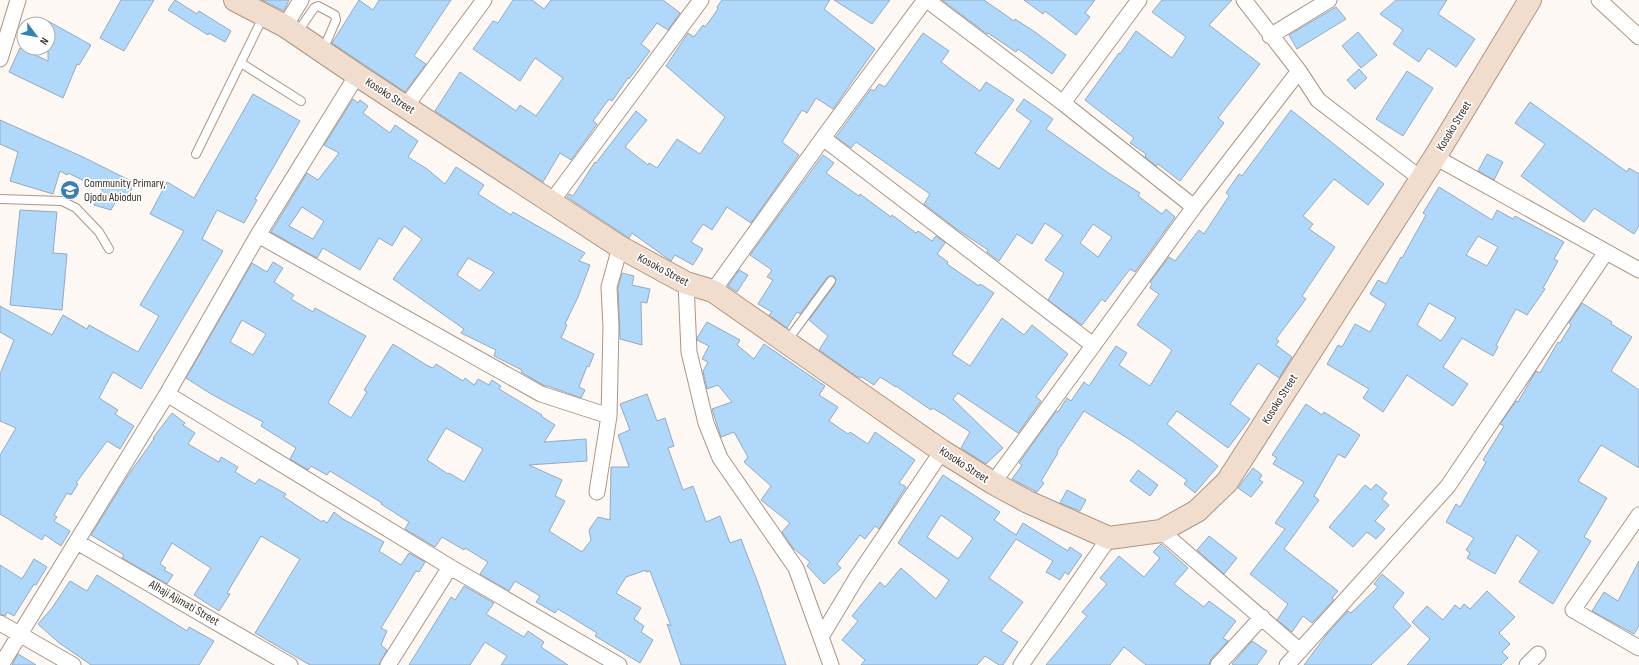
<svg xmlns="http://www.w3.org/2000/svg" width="1639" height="665" font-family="'Sofia Sans Condensed',sans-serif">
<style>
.building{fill:#afd8fa;stroke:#94abbf;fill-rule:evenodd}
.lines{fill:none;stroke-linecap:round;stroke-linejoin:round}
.lane-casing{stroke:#ad9583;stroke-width:10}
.street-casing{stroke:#ad9583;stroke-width:17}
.secondary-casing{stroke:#ad9583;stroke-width:24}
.lane{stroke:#fff;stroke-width:8}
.street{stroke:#fff;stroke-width:15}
.secondary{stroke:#f0ddcd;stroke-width:22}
.labels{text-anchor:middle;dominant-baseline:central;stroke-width:3.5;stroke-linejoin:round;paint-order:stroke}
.street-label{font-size:12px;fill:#3a3028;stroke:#fff}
.poi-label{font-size:12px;fill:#3a3028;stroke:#fff;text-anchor:start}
</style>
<rect width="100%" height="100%" fill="#fdf8f4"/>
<path class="building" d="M121 0H154L124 51 100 38Z
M175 0 197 14 199 11 231 31 225 42 209 33 208 35 168 10Z
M262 0H289L284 11Z
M359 0 373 10 379 0H451L414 56 426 64 405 92 332 43Z
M513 0H532L544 9 551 0H663L680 13 668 30 657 23 641 44 650 51 629 79 628 78 612 101 609 99 593 121 597 124 571 160 560 153 543 182 435 111 460 72 516 111 520 105 536 116 563 78 535 58 520 81 473 49 493 21 498 23Z
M722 0H830L824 9 875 49 833 109 816 98 807 113 802 110 782 142 799 155 751 223 727 207 712 230 703 224 691 242 703 249 693 265 675 255 671 261 632 233 629 238 626 236 567 197 569 194 573 196 595 162 596 163 636 111 647 120 625 147 648 165 649 163 657 168 677 139 700 154 725 117 666 66 688 33 694 37 703 25 705 27 718 9 717 7Z
M834 0H890L872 24Z
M942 0H984L1014 21 1015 19 1035 32 1066 55 1052 74 1018 49 1016 52 988 33 987 34Z
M1024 0H1095L1085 13 1090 17 1076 35 1045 11 1043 14Z
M1162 0H1232L1209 25 1260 64 1218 118 1224 123 1180 181 1158 164 1156 166 1145 157 1146 154 1130 143 1134 138 1085 100 1119 53 1120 54 1136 31 1172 58 1186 37 1152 12Z
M1396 0H1447L1438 14 1475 39 1456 67 1428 48 1419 62 1393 44 1403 30 1380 14Z
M1336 7 1346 19 1297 49 1289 35Z
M48 21 91 45 79 65 77 64 63 98 9 72 20 48 48 61Z
M1358 32 1377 55 1361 68 1342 46Z
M923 33 949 51 941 62 962 78 980 91 986 82 1014 100 975 153 999 169 1031 121 1016 110 1024 99 1053 119 1046 129 1110 174 1140 193 1138 196 1162 214 1166 209 1175 217 1135 272 1130 269 1105 302 1102 299 1082 325 1048 300 1064 273 1045 260 1063 235 1045 223 1032 244 1017 234 999 261 987 252 988 250 958 230 924 204 930 194 856 142 851 148 836 137 871 89 874 91 879 84 885 87ZM1093 224 1112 237 1098 257 1080 243Z
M1359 69 1367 78 1355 89 1347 80Z
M1407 71 1433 88 1403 136 1376 119Z
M253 94 300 121 255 199 257 200 244 223 217 210 202 239 223 251 141 389 113 372 99 398 118 410 115 414 134 426 120 449 107 441 76 483 78 484 71 495 67 493 54 515 57 517 54 521 70 531 61 546 45 535 42 540 0 514V455L16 428 0 421V374L14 340 0 332V306L52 335 63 315 87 329 89 325 138 352 159 316 140 305 184 231 150 214 167 182 194 198Z
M353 99 358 103 360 100 368 106 363 113 390 133 395 125 418 141 408 157 427 169 445 184 456 167 484 185 478 194 511 215 513 212 585 253 579 261 590 265 578 297 565 324 567 325 561 338 594 354 589 367 587 366 579 387 585 390 581 398 548 386H545L521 372 522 370 494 356 496 350 461 333 464 329 393 279 422 239 404 226 392 246 379 238 360 270 323 248 317 258 271 232 307 173 318 180 339 153 324 145ZM302 207 324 221 313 239 289 226ZM468 258 494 272 480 291 457 275Z
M1530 102 1627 172 1629 168 1639 174V226L1634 234 1594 208 1584 222 1521 176 1545 144 1515 123Z
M1291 110 1384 184 1368 205 1334 179 1303 216 1313 224 1309 229 1335 247 1302 296 1306 299 1276 339 1279 341 1276 345 1292 357 1279 378 1258 363 1230 404 1250 419 1228 448 1177 411 1167 424 1218 466 1195 493 1184 484 1187 480 1132 441 1084 411 1057 452 1058 453 1041 481 1044 483 1037 492 1012 479 1022 465 1019 463 1056 411 1058 412 1067 398 1071 401 1084 382 1089 386 1116 346 1127 353 1119 365 1150 386 1172 350 1137 325 1159 294 1150 288 1152 284 1150 282 1169 257 1175 261 1199 230 1204 234 1229 196 1226 193 1239 174 1242 176Z
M0 120 83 157 135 183 125 201 118 197 111 210 94 205 103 190 68 173 67 175 60 171 53 194 10 181 18 152 0 144Z
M1487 154 1503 162 1494 180 1478 171Z
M823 155 834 163 826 173 859 196 860 194 891 217 892 215 916 233 918 231 932 241 936 236 945 243 937 254 948 262 947 264 979 286 980 284 994 293 952 354 970 366 1002 318 1024 335 1032 325 1068 354 1036 397 1041 401 1018 433 958 393 953 399 1003 448 986 464 961 448 970 432 941 413 932 408 931 410 896 386V387L880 377 874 385 862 377 861 378 856 376 819 350 828 336 809 320 835 284 836 279 834 276H829L827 278 800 314 797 312 787 328 769 315 772 312 758 304 773 280 767 277 772 270 750 255Z
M1439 187 1492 220 1497 210 1513 219 1515 216 1564 242 1554 259 1558 261 1543 288 1545 289 1527 315 1516 309 1496 345 1498 347 1493 356 1462 338 1443 367 1468 384 1453 406 1407 375 1383 412 1363 398 1369 389 1327 364 1338 345 1342 347 1355 324 1370 332 1386 304 1370 294 1378 280 1386 284 1401 257 1402 258 1426 215 1423 213ZM1478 236 1498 247 1487 266 1466 255ZM1429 303 1456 318 1441 341 1417 325Z
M20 210 57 212 53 253 67 254 62 310 10 305Z
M273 262 283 268 274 282 294 295 291 299 313 312 315 308 366 336 328 403 351 418 367 392 364 390 393 344 428 366 433 368 436 364 463 381 465 378 474 385 478 379 489 385 492 380 501 386 499 389 542 415 541 416 555 425 544 442 586 439 587 461 529 465 562 480 555 496 565 501 549 531 582 552 591 540 589 530 598 517 610 520 611 467H629L618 435 630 430 620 404 647 394 657 421 665 418 674 446 668 448 683 490 693 486 706 522 720 516 730 543 741 539 758 583 786 665H681L667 624 671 626 650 571 646 572V570L626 577 616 593 641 608 634 619 644 626 641 632 653 640 640 663 595 636 597 633 558 609 555 613 536 602 540 596 515 581 509 591 480 574 488 562 465 548 464 550 442 537 435 547 405 529 409 522 381 504 382 503 330 471 327 475 311 466 308 470 290 459 296 448 261 426 263 422 211 394 186 378 252 263 267 272ZM242 320 266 334 253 355 230 342ZM446 428 483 449 464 482 449 473 448 474 427 460Z
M739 270 748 275 737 292 728 286Z
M622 273 634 276 632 285 650 289 647 303 641 302 642 345 620 339 618 288Z
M1582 303 1612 322 1611 324 1632 337 1611 371 1639 390V468L1601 445 1578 481 1607 498 1584 537 1591 541 1553 604 1519 582 1539 551 1517 535 1495 574 1467 558 1470 553 1466 550 1474 538 1446 522 1456 504 1460 507 1486 462 1483 460 1504 426 1500 424 1516 401 1518 402 1536 371 1540 373 1558 342 1560 343 1571 325 1569 323Z
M707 322 740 340 737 345 754 359 764 344 825 386 819 395 838 407 829 421 848 434 850 432 868 444 875 432 915 460 899 483 906 487 879 529 875 526 865 539 860 535 837 564 841 568 824 584 807 566 810 562 793 548 782 532 790 523 761 500 771 486 744 462 748 457 734 432 721 437 712 409 732 402 718 385 707 389 703 371 708 362 702 359 709 346 697 340V338Z
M1306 404 1322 415 1324 412 1360 435 1345 458 1338 454 1314 496 1319 500 1284 549 1338 591 1332 598 1334 600 1312 623 1303 616 1292 632 1277 620 1288 604 1250 574 1285 529 1275 523 1304 482 1273 464 1277 458 1272 455Z
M172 413 185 423 183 425 195 433 188 444 219 462 221 457 238 467 235 472 255 484 259 479 286 494 284 497 322 522 323 520 327 523 334 512 343 519 384 542 379 551 401 565 409 553 425 562 419 572 416 571 381 628 387 631 381 645 387 650 379 665H310L255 633 300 559 261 536 227 593 230 594 219 611 194 595 211 568 172 543 160 564 166 568 164 570 173 575 167 584 122 558 124 555 91 535 129 474 154 439 153 438Z
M1253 468 1262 475 1259 480 1263 482 1251 497 1238 488Z
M1138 470 1158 485 1150 496 1130 481Z
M943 475 1000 512 994 520 1016 535 1023 523 1068 551 1070 547 1082 555 1068 575 1065 572 1060 580 1046 572 1053 561 1016 539 989 578 1023 602 1001 631 1018 642 1003 665H999L985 656 977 665H861L865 660 842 640 858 621 852 616 880 582 885 587 901 568 936 599 949 580 898 543ZM941 515 973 538 958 559 927 537Z
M1376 484 1387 493 1382 499 1389 505 1375 521 1385 529 1376 539 1367 532 1353 547 1329 527 1365 485 1371 490Z
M1067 490 1086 500 1080 511 1060 503Z
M1209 536 1237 558 1224 574 1197 550Z
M1161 544 1188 568 1174 584 1204 607 1209 601 1236 621 1223 638 1228 641 1211 659 1209 665H1146L1124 647 1110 665H1046L1087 616 1082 612 1107 584 1100 578 1119 556 1144 577 1160 558 1153 552Z
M34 559 47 567 36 585 34 584 14 616 7 612 5 616 0 614V565L22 579Z
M1639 561V626L1634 634 1592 611 1604 592 1618 601Z
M1382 574 1404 593 1393 607 1411 626 1371 665H1304L1327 634 1348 611 1351 613 1378 587 1374 584Z
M97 575 187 631 189 627 214 641 199 665H91L58 642 38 624 52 608 70 581 87 591Z
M464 586 494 603 486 614 524 637 528 631 544 642 541 647 568 665H501L507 656 485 642 470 665H409L451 597 455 600Z
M1487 591 1515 617 1499 633 1510 644 1502 652 1508 658 1501 665H1407L1430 639 1412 622 1427 606 1443 620 1455 605 1460 609 1464 604 1470 609Z
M1252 641 1267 651 1257 665H1234L1232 664Z
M18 654 36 665H12Z"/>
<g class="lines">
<g class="lane-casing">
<path id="lane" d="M297 33 314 8 318 6 335 15 336 20 323 50
M241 63 301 101
M196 154 263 17
M0 199 62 201 76 208 99 232 109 249
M787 341 831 281"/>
</g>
<g class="street-casing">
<path id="street" d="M927 0 1063 103 1194 207
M1244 0 1299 71 1318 100 1420 178
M1599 0 1639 37
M285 26 301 0
M1270 36 1329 0
M0 59 18 0
M1063 103 1139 0
M406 106 484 0
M823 138 1093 345
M1435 157 1639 270
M552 201 701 0
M258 235 541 394 609 416
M686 283 689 352 706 423 720 458 796 568 831 665
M713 291 823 138 925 0
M167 394 450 567 619 665
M993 483 1194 207 1299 71
M597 492 609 416 611 327 609 287 620 247
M1639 515 1573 610 1639 648
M1161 531 1300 651
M77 542 290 665
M0 623 73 665
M821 637 857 577 942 451
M1 665 167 394 258 235 357 75
M388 665 450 567
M1021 665 1109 538
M1218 665 1262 617
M1287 665 1448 486 1606 252
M1527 665 1538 654"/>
</g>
<g class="secondary-casing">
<path id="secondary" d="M235 0 285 26 357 75 620 247 686 283 713 291 942 451 993 483 1028 502 1109 538 1161 531 1197 511 1227 482 1435 157 1530 0"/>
</g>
<use href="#lane" class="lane"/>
<use href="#street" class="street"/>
<use href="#secondary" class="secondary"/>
</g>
<defs>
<g id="school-disc" transform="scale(1)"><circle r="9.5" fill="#3780b4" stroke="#fff"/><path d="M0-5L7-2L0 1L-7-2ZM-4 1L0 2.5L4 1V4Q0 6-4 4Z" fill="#fff"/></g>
</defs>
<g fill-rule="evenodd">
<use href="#school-disc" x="70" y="190"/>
</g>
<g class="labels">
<g class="street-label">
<text transform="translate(390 96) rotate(33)">Kosoko Street</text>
<text transform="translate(1454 126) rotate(-59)">Kosoko Street</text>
<text transform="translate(663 270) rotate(28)">Kosoko Street</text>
<text transform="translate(1280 399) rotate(-58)">Kosoko Street</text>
<text transform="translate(964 465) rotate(33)">Kosoko Street</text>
<text transform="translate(184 603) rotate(30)">Alhaji Ajimati Street</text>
</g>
<g class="poi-label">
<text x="84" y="183">Community Primary,<tspan x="84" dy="14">Ojodu Abiodun</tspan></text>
</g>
</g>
<g transform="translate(36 36) rotate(122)"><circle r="19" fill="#ffffff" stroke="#b0aca9"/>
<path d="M0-3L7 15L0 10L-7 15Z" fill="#3780b4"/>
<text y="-6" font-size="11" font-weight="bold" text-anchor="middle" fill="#3a3028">N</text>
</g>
</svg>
